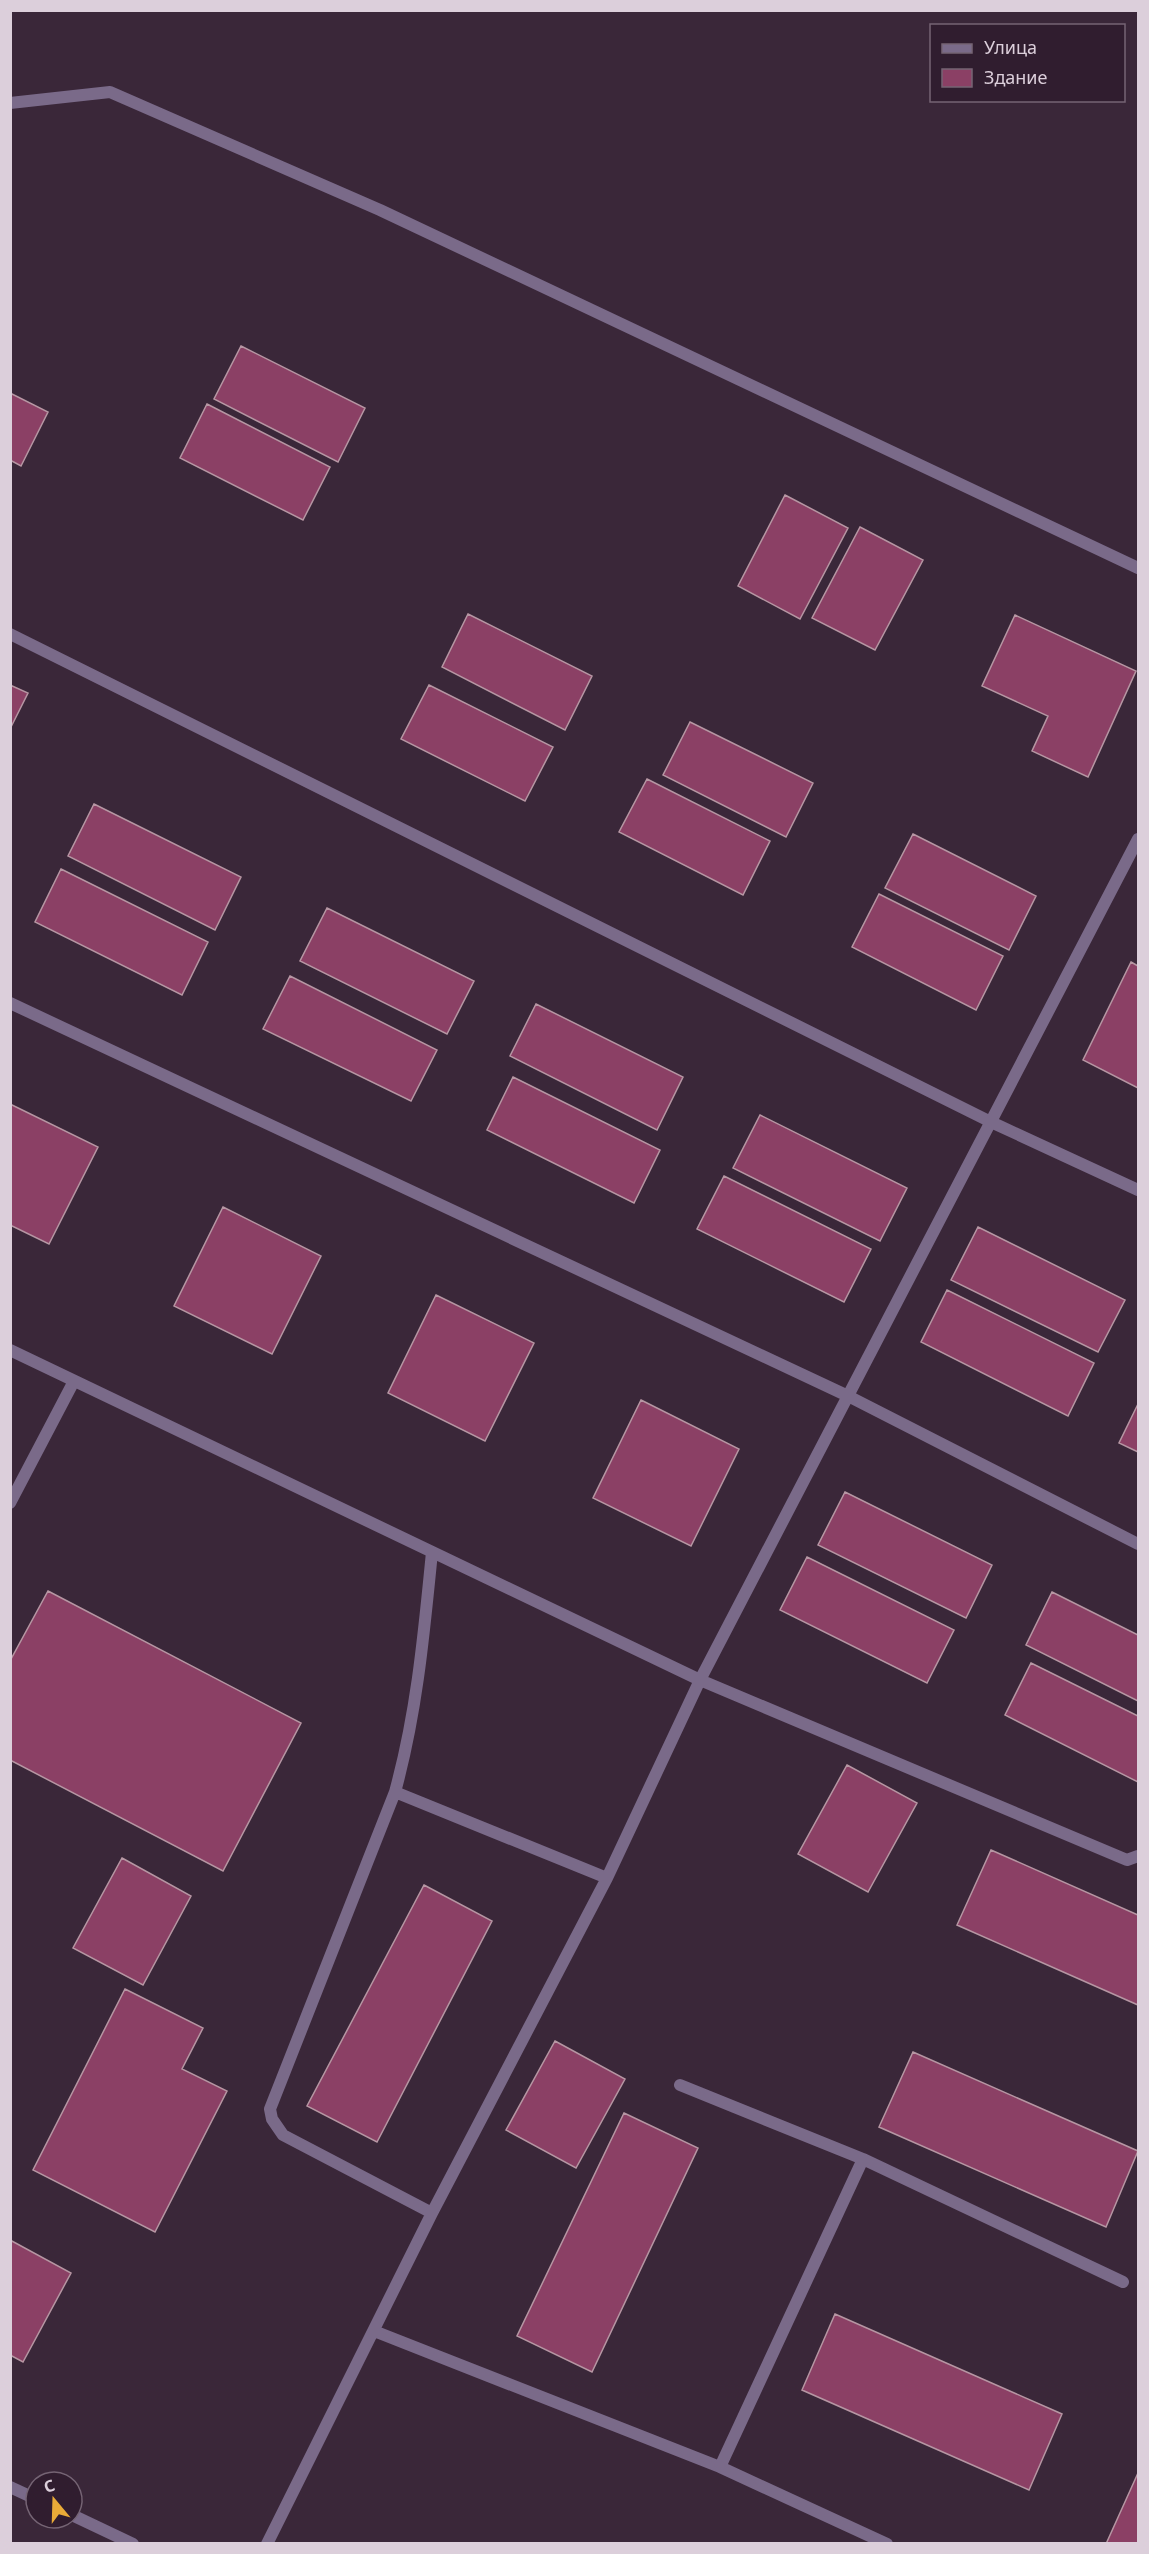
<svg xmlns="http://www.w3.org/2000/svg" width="1149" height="2554" font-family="'Noto Sans',sans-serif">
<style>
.building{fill:#8b4065;stroke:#b696a3;stroke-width:1.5}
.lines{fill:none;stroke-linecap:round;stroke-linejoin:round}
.minor{stroke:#7a6a89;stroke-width:12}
</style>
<rect width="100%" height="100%" fill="#3a2739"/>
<path class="building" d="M241 346 365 408 338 462 214 399Z
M10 393 48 412 21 466 10 460Z
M207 404 330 467 303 520 180 458Z
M785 495 848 528 800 619 738 586Z
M860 527 923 560 875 650 812 618Z
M468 614 592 676 565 730 442 667Z
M1015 615 1136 671 1088 777 1032 751 1048 716 982 686Z
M10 685 28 693 10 729Z
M429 685 553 747 525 801 401 739Z
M690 722 813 783 786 837 663 775Z
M647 779 770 841 743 895 619 832Z
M94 804 241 877 215 930 68 856Z
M913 834 1036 896 1009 950 885 888Z
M61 869 208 942 182 995 35 922Z
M879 894 1003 956 976 1010 852 947Z
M327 908 474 981 447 1034 300 961Z
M1131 962 1138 966V1088L1083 1060Z
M290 976 437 1050 411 1101 263 1029Z
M536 1004 683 1077 657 1130 510 1056Z
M513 1077 660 1150 634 1203 487 1130Z
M10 1104 98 1147 49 1244 10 1225Z
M760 1115 907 1188 880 1241 733 1168Z
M724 1176 871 1249 844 1302 697 1229Z
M223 1207 321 1256 272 1354 174 1306Z
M978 1227 1125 1300 1098 1352 951 1280Z
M947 1290 1094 1363 1068 1416 921 1342Z
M436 1295 534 1343 485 1441 388 1393Z
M641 1400 739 1449 691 1546 593 1498Z
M1138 1404V1452L1119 1443Z
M845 1492 992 1565 966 1618 818 1545Z
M807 1557 954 1630 927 1683 780 1610Z
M48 1591 301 1723 223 1871 10 1760V1661Z
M1052 1592 1138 1635V1701L1026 1645Z
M1031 1663 1138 1716V1782L1005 1715Z
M847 1765 917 1803 868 1892 798 1854Z
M991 1850 1138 1915V2005L957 1925Z
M122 1858 191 1896 143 1985 73 1948Z
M424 1885 492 1921 377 2142 307 2106Z
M125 1989 203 2028 182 2069 227 2091 155 2232 33 2170Z
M555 2041 625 2079 576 2168 506 2130Z
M913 2052 1138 2151 1106 2227 879 2127Z
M624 2113 698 2148 592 2372 517 2336Z
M10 2240 71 2273 23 2362 10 2355Z
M835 2314 1062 2414 1029 2490 802 2390Z
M1138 2473V2544H1106Z"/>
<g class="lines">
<path class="minor" d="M10 103 110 92 380 210 1138 568
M10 634 991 1122 1138 1190
M10 1003 848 1396 1138 1544
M10 1350 700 1680 1127 1860 1138 1856
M10 1503 74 1381
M432 1552C424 1633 417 1712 395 1792L270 2109 272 2119 283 2135 432 2213
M395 1792 607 1878
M680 2085 863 2159
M374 2331 720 2467 887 2544
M720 2467 863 2159 1123 2282
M10 2487 36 2499
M72 2515 133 2544
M267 2544 432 2213 607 1878 700 1680 1138 839"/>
</g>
<rect width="1149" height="2554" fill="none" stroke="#dccfdb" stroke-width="24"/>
<rect x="930" y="24" width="195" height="78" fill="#301d2f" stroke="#756474" stroke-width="1.5"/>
<rect x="942" y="44" width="30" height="9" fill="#7a6a89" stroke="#756474" stroke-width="1.5"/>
<text x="984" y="54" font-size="18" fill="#dccfdb">Улица</text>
<rect x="942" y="69" width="30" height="18" fill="#8b4065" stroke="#756474" stroke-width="1.5"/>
<text x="984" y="84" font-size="18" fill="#dccfdb">Здание</text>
<g transform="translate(54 2500) rotate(341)"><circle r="28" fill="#301d2f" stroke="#756474" stroke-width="1.5"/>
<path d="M0-4.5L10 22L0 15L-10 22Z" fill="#e9ab38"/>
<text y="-9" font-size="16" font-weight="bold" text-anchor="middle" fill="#dccfdb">С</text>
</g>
</svg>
